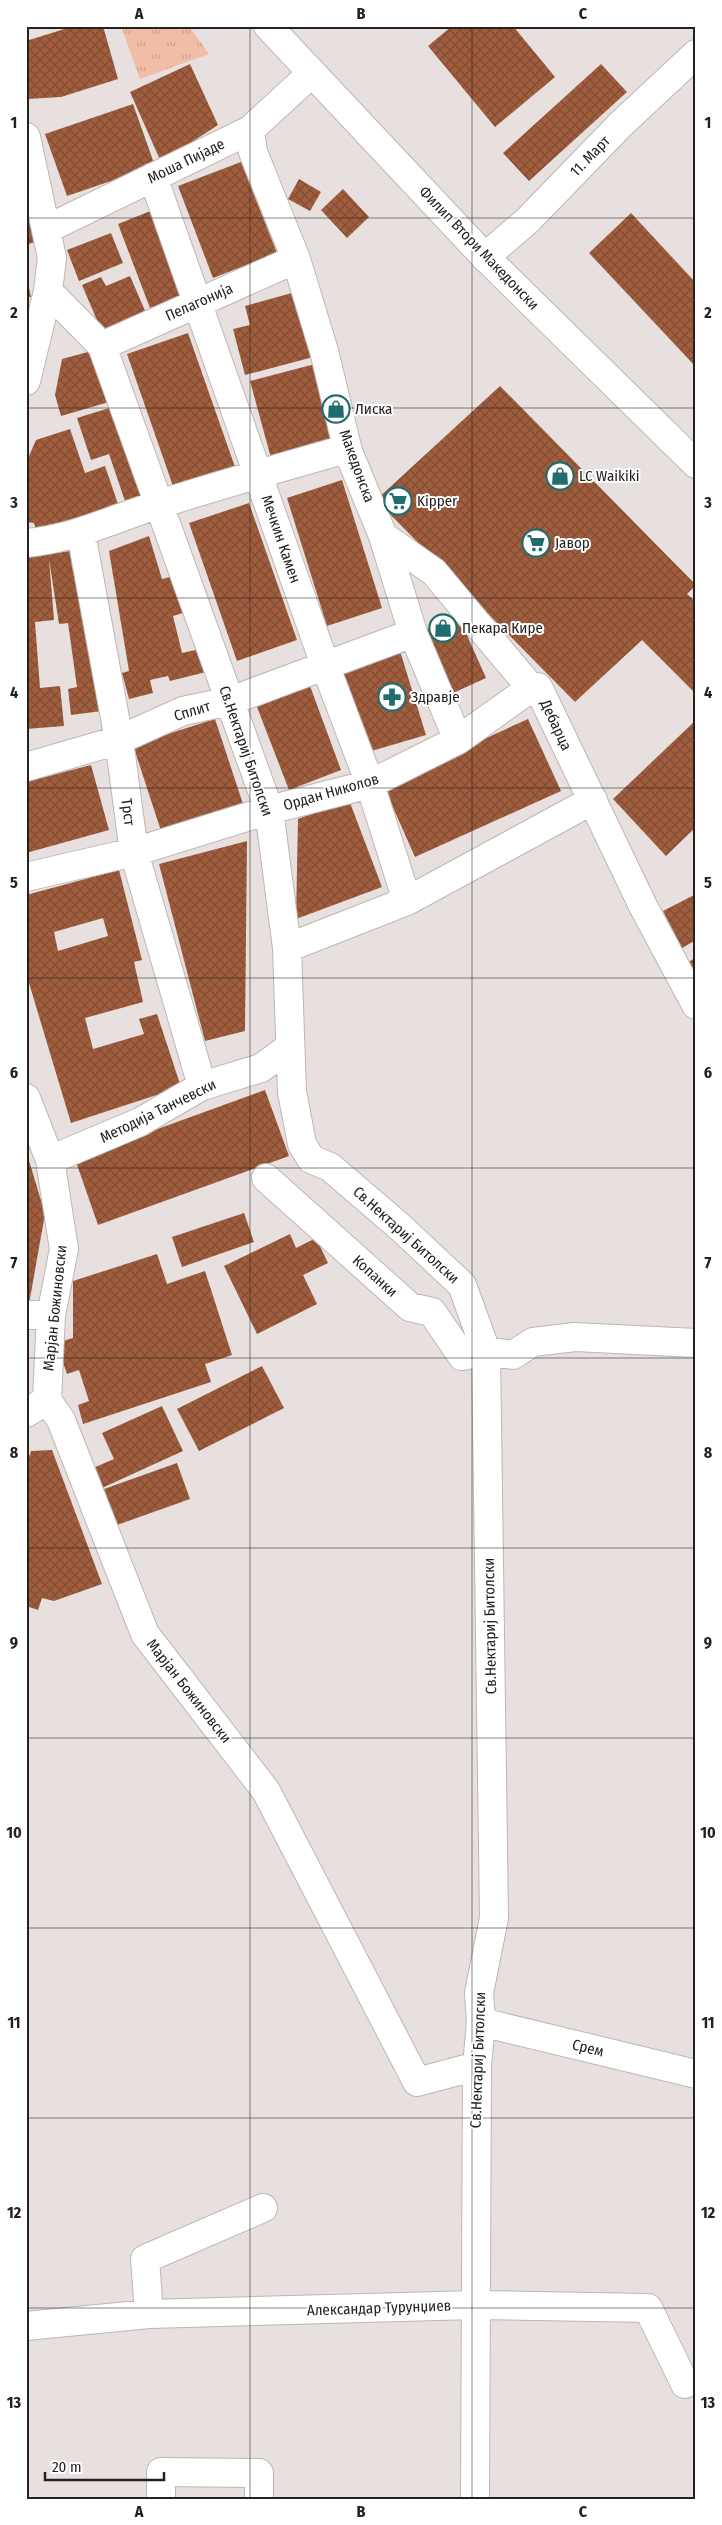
<svg xmlns="http://www.w3.org/2000/svg" width="722" height="2525" font-family="'Fira Sans Condensed',sans-serif">
<style>
.grass{fill:url(#grass-tufts)}
.building{fill:url(#building-cross-hatch);fill-rule:evenodd}
.lines{fill:none;stroke-linecap:round;stroke-linejoin:round}
.minor-casing{stroke:#bdb7b4;stroke-width:30}
.major-casing{stroke:#bdb7b4;stroke-width:30}
.minor{stroke:#fff;stroke-width:28}
.major{stroke:#fff;stroke-width:28}
.grid{fill:none;stroke:#242120;stroke-width:1;stroke-opacity:0.55}
.labels{text-anchor:middle;dominant-baseline:central;stroke-width:4;stroke-linejoin:round;paint-order:stroke}
.street-label{font-size:15px;fill:#242120;stroke:#fff}
.poi-label{font-size:15px;fill:#242120;stroke:#fff;text-anchor:start}
.neatline{fill:none;stroke:#242120;stroke-width:2}
.grid-label{font-size:16px;text-anchor:middle;font-weight:bold;fill:#242120}
</style>
<defs>
<pattern id="grass-tufts" width="24" height="20" patternUnits="userSpaceOnUse" patternTransform="scale(1.25)"><rect width="24" height="20" fill="#f1bda6"/><path d="M3 7l-1-3M5 7V3M7 7l1-3M15 17l-1-3M17 17v-4M19 17l1-3" fill="none" stroke="#cea28f"/></pattern>
<pattern id="building-cross-hatch" width="8" height="8" patternUnits="userSpaceOnUse" patternTransform="scale(1.25)"><rect width="8" height="8" fill="#a15e3e"/><path d="M0 0l8 8M0 8l8-8" fill="none" stroke="#834d34"/></pattern>
</defs>
<rect width="100%" height="100%" fill="#e7e0de"/>
<path class="grass" d="M121 26H189L209 54 140 79Z"/>
<path class="building" d="M74 26H103L118 79 61 97 27 99 26 41Z
M452 26H513L555 77 495 127 428 46Z
M190 64 218 125 161 162 130 92Z
M601 64 627 92 529 181 503 153Z
M133 104 155 166 67 196 45 134Z
M241 162 277 253 213 278 178 186Z
M299 179 321 192 310 211 288 199Z
M343 189 369 217 347 238 321 210Z
M153 210 186 295 150 308 118 224Z
M30 211 40 240 26 245V212Z
M631 213 696 283V367L589 253Z
M111 233 123 263 79 281 67 250Z
M26 275 31 297H26Z
M130 276 146 313 102 332 82 285 101 277 106 286Z
M299 291 317 356 245 375 233 329 250 325 245 306Z
M188 333 235 467 174 489 127 354Z
M95 350 109 402 61 416 55 395 62 359Z
M315 364 336 441 271 458 250 381Z
M500 386 696 585 687 594 696 602V694L642 640 575 702 376 500Z
M116 406 146 497 126 504 109 454 91 460 77 418Z
M70 429 85 473 105 466 119 507 38 535 34 523 26 522V463L36 440Z
M342 480 382 608 327 626 287 498Z
M249 503 297 640 237 661 189 523Z
M149 536 162 579 174 576 183 613 173 616 182 653 200 649 206 672 170 681 168 676 150 680 153 693 129 699 122 673 129 671 109 551Z
M78 550 102 711 71 715 68 689 77 687 68 623 59 624 49 559 54 620 35 622 40 688 60 686 64 726 26 729V557Z
M458 615 486 678 453 693 425 630Z
M400 651 426 735 368 752 342 670Z
M310 686 341 770 289 790 257 707Z
M215 719 243 804 161 831 133 745Z
M528 719 561 791 415 857 383 785Z
M696 720V827L666 856 613 799Z
M91 765 109 830 26 853V782Z
M349 800 382 887 296 919 298 819Z
M247 841 245 1031 205 1041 159 864Z
M119 870 142 960 134 962 143 1002 85 1018 93 1049 144 1034 139 1019 157 1014 181 1087 71 1123 26 973V895ZM103 918 108 936 58 951 54 932Z
M696 894V940L682 948 663 911Z
M696 957V982L686 964Z
M265 1090 289 1156 98 1225 75 1159Z
M28 1157 45 1214 29 1304H26Z
M244 1213 254 1242 182 1267 172 1237Z
M290 1234 296 1248 316 1238 328 1263 303 1275 317 1304 257 1334 224 1266Z
M157 1254 167 1284 205 1271 232 1355 205 1364 211 1382 83 1424 78 1405 89 1401 79 1370 67 1374 56 1343 73 1338V1281Z
M262 1366 284 1408 199 1451 177 1409Z
M162 1406 183 1451 102 1488 93 1468 114 1459 102 1433Z
M52 1450 102 1584 54 1601 42 1598 38 1610 26 1606V1466L31 1451Z
M177 1463 190 1499 117 1525 104 1489Z"/>
<g class="lines">
<g class="minor-casing">
<path id="minor" d="M250 130 253 152 296 259 324 351 348 451 383 536 413 633 458 740
M26 137 52 258 48 291 102 346 269 810 287 948 292 1092 302 1144 311 1159 330 1167 400 1227 462 1285 486 1351 494 1918 479 1993 481 2022 477 2066 475 2499
M153 177 325 665 370 784 407 901
M47 229 250 130 312 73
M485 257 528 220 621 124 696 54
M102 346 296 259
M26 381 48 291
M81 533 119 740 134 852 202 1086
M383 536 434 572 531 688
M26 543C74 539 115 518 160 504 219 485 279 468 339 451H348
M26 767 119 740 183 711 230 701 413 633
M26 877 134 852 269 810 370 784 458 740 531 688 538 687 643 906 696 1005
M287 948 407 901 593 800
M26 1098 50 1160 64 1249 51 1315 47 1400 61 1420 145 1634 266 1791 417 2082 477 2066
M50 1160 140 1122 202 1086 261 1068 290 1047
M266 1178 410 1307 432 1312 462 1356 486 1351 513 1355 533 1342 575 1337 696 1343
M26 1315H51
M26 1413 47 1400
M481 2022 696 2074
M149 2314 145 2259 263 2208
M26 2326 149 2314 475 2305 648 2308 685 2384
M161 2499V2472L259 2473V2499"/>
</g>
<g class="major-casing">
<path id="major" d="M268 26 485 257 696 464"/>
</g>
<use href="#minor" class="minor"/>
<use href="#major" class="major"/>
</g>
<path class="grid" d="M250 26V2499M472 26V2499M26 218H696M26 408H696M26 598H696M26 788H696M26 978H696M26 1168H696M26 1358H696M26 1548H696M26 1738H696M26 1928H696M26 2118H696M26 2308H696"/>
<defs>
<g id="shop-ring" transform="scale(1.4375)"><circle r="9.5" fill="#fff" stroke="#216d6d" stroke-width="1.5"/><path d="M-5-2.5h2.3a2.7 3.5 0 0 1 5.4 0H5L5.5 6h-11ZM-1.5-2.5h3a1.5 2.3 0 0 0-3 0Z" fill="#216d6d"/></g>
<g id="supermarket-ring" transform="scale(1.4375)"><circle r="9.5" fill="#fff" stroke="#216d6d" stroke-width="1.5"/><path d="M-6-5.5h2.5l.6 2H6L4.5 2H-2.5L-4.4-4H-6ZM-1.5 3.2a1.3 1.3 0 1 0 .1 0ZM3 3.2a1.3 1.3 0 1 0 .1 0Z" fill="#216d6d"/></g>
<g id="pharmacy-ring" transform="scale(1.4375)"><circle r="9.5" fill="#fff" stroke="#216d6d" stroke-width="1.5"/><path d="M-2-6h4v4h4v4h-4v4h-4v-4h-4v-4h4Z" fill="#216d6d"/></g>
</defs>
<g fill-rule="evenodd">
<use href="#shop-ring" x="336" y="409"/>
<use href="#shop-ring" x="560" y="476"/>
<use href="#supermarket-ring" x="398" y="501"/>
<use href="#supermarket-ring" x="536" y="543"/>
<use href="#shop-ring" x="443" y="628"/>
<use href="#pharmacy-ring" x="392" y="697"/>
</g>
<g class="labels">
<g class="street-label">
<text transform="translate(590 156) rotate(-46)">11. Март</text>
<text transform="translate(186 161) rotate(-26)">Моша Пијаде</text>
<text transform="translate(479 248) rotate(46)">Филип Втори Македонски</text>
<text transform="translate(199 302) rotate(-24)">Пелагонија</text>
<text transform="translate(357 466) rotate(70)">Македонска</text>
<text transform="translate(281 539) rotate(71)">Мечкин Камен</text>
<text transform="translate(192 711) rotate(-17)">Сплит</text>
<text transform="translate(556 725) rotate(65)">Дебарца</text>
<text transform="translate(246 751) rotate(71)">Св.Нектариј Битолски</text>
<text transform="translate(331 792) rotate(-16)">Ордан Николов</text>
<text transform="translate(128 812) rotate(83)">Трст</text>
<text transform="translate(158 1111) rotate(-26)">Методија Танчевски</text>
<text transform="translate(406 1235) rotate(42)">Св.Нектариј Битолски</text>
<text transform="translate(375 1276) rotate(42)">Копанки</text>
<text transform="translate(55 1308) rotate(-84)">Марјан Божиновски</text>
<text transform="translate(490 1626) rotate(-91)">Св.Нектариј Битолски</text>
<text transform="translate(189 1691) rotate(52)">Марјан Божиновски</text>
<text transform="translate(588 2048) rotate(14)">Срем</text>
<text transform="translate(478 2060) rotate(-88)">Св.Нектариј Битолски</text>
<text transform="translate(379 2308) rotate(-2)">Александар Турунџиев</text>
</g>
<g class="poi-label">
<text x="355" y="409">Лиска</text>
<text x="579" y="476">LC Waikiki</text>
<text x="417" y="501">Kipper</text>
<text x="555" y="543">Јавор</text>
<text x="462" y="628">Пекара Кире</text>
<text x="411" y="697">Здравје</text>
</g>
</g>
<rect width="722" height="2525" fill="none" stroke="#ffffff" stroke-width="55"/>
<path d="M45 2472v8h119v-8" fill="none" stroke="#242120" stroke-width="2.5"/>
<text x="52" y="2472" font-size="15" fill="#242120" stroke="#ffffff" stroke-width="4" paint-order="stroke">20 m</text>
<rect x="28" y="28" width="666" height="2470" class="neatline"/>
<g class="grid-label">
<text x="139" y="19">A</text>
<text x="361" y="19">B</text>
<text x="583" y="19">C</text>
<text x="14" y="128">1</text>
<text x="708" y="128">1</text>
<text x="14" y="318">2</text>
<text x="708" y="318">2</text>
<text x="14" y="508">3</text>
<text x="708" y="508">3</text>
<text x="14" y="698">4</text>
<text x="708" y="698">4</text>
<text x="14" y="888">5</text>
<text x="708" y="888">5</text>
<text x="14" y="1078">6</text>
<text x="708" y="1078">6</text>
<text x="14" y="1268">7</text>
<text x="708" y="1268">7</text>
<text x="14" y="1458">8</text>
<text x="708" y="1458">8</text>
<text x="14" y="1648">9</text>
<text x="708" y="1648">9</text>
<text x="14" y="1838">10</text>
<text x="708" y="1838">10</text>
<text x="14" y="2028">11</text>
<text x="708" y="2028">11</text>
<text x="14" y="2218">12</text>
<text x="708" y="2218">12</text>
<text x="14" y="2408">13</text>
<text x="708" y="2408">13</text>
<text x="139" y="2517">A</text>
<text x="361" y="2517">B</text>
<text x="583" y="2517">C</text>
</g>
</svg>
